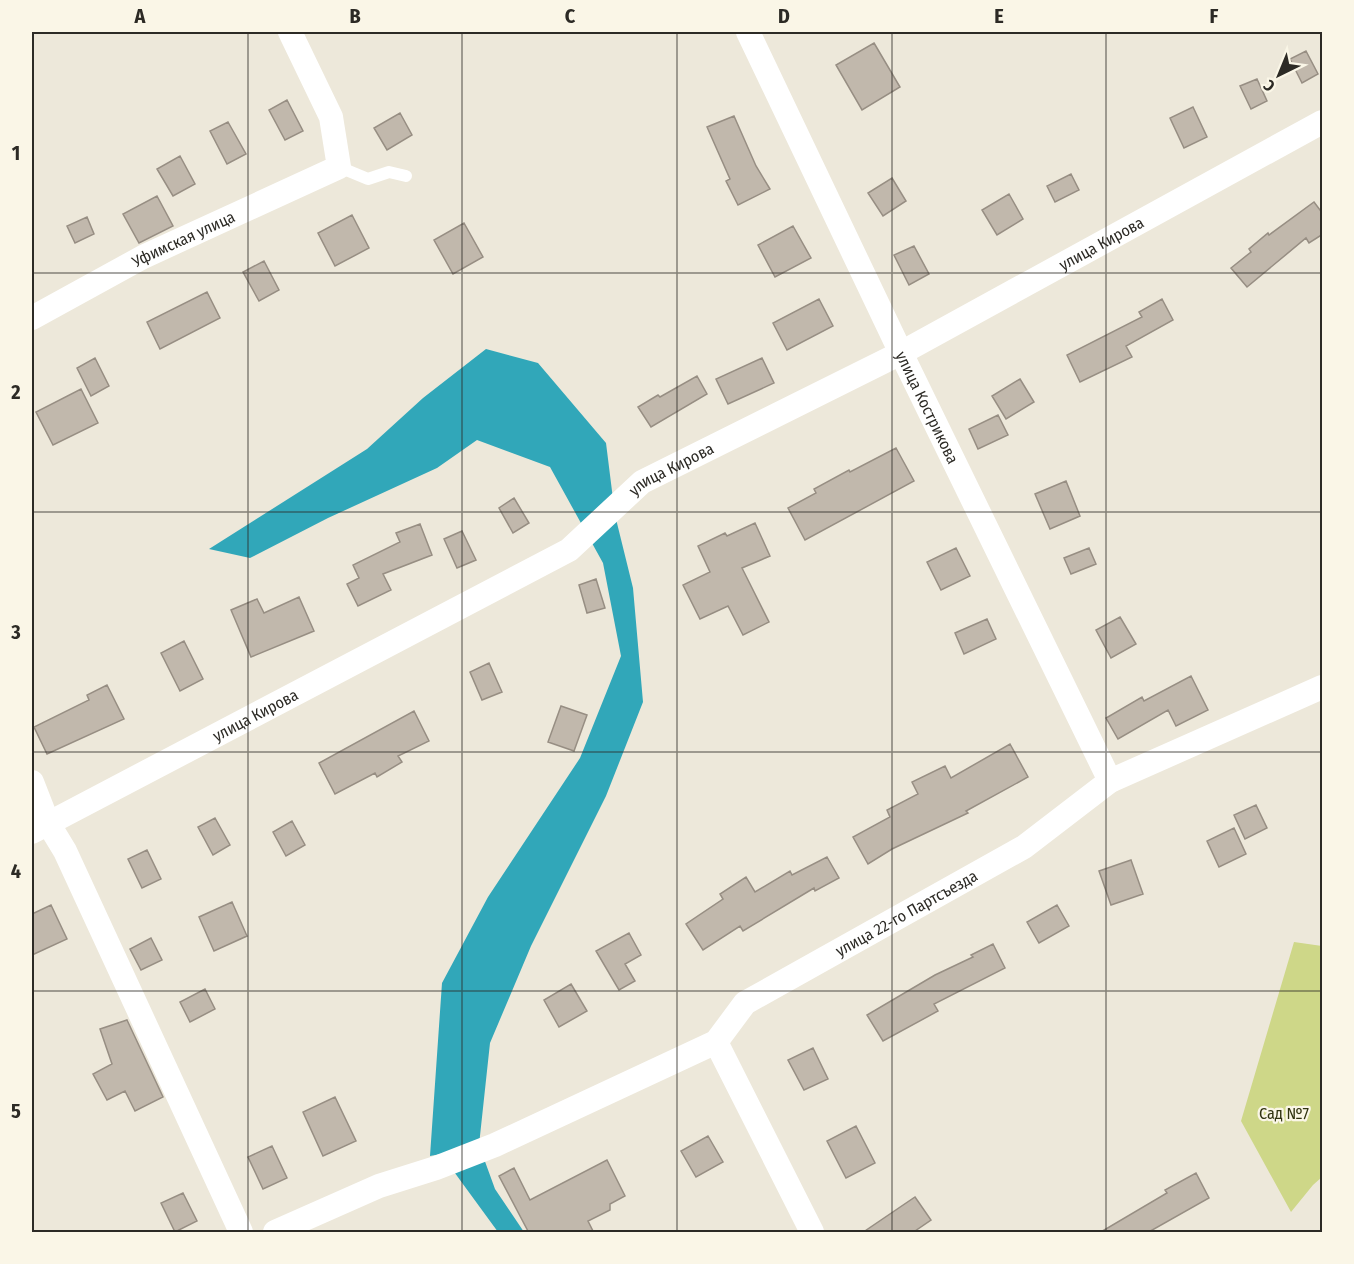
<svg xmlns="http://www.w3.org/2000/svg" width="1354" height="1264" font-family="'Fira Sans Condensed',sans-serif">
<style>
.green{fill:#ced788}
.water{fill:#31a7b9}
.building{fill:#c1b8ac;stroke:#978e83;stroke-width:1.5}
.lines{fill:none;stroke-linecap:round;stroke-linejoin:round}
.lane{stroke:#fff;stroke-width:12}
.street{stroke:#fff;stroke-width:24}
.grid{fill:none;stroke:#2c2a25;stroke-width:1.5;stroke-opacity:0.55}
.labels{text-anchor:middle;dominant-baseline:central;stroke-width:4.5;stroke-linejoin:round;paint-order:stroke}
.street-label{font-size:16px;fill:#2c2a25;stroke:#faf6e7}
.park-label{font-size:16px;fill:#303310;stroke:#faf6e7}
.neatline{fill:none;stroke:#2c2a25;stroke-width:2}
.grid-label{font-size:20px;text-anchor:middle;font-weight:bold;fill:#2c2a25}
</style>
<rect width="100%" height="100%" fill="#ede8da"/>
<path class="green" d="M1294 942 1322 946V1177L1313 1185 1291 1212 1241 1121Z"/>
<path class="water" d="M486 349 538 363 606 443 615 515 633 588 643 702 606 796 531 946 490 1043 479 1145 495 1189 524 1232H498L441 1154 430 1156 442 983 488 897 580 758 621 656 603 563 550 467 477 440 437 468 328 518 250 558 209 549 367 449 423 398Z"/>
<path class="building" d="M874 43 900 87 862 110 836 65Z
M1306 51 1318 74 1302 83 1290 59Z
M1257 79 1267 101 1251 109 1240 86Z
M287 100 303 131 285 140 269 110Z
M1193 107 1207 137 1184 148 1170 118Z
M400 113 412 135 387 150 374 128Z
M734 116 756 166 770 189 738 205 726 181 730 179 707 127Z
M228 122 246 154 227 164 210 131Z
M180 156 195 184 173 196 157 169Z
M1071 174 1079 190 1055 202 1047 186Z
M892 178 906 201 883 216 868 193Z
M1009 194 1023 219 997 235 982 210Z
M157 196 173 226 139 243 123 214Z
M1314 202 1323 214V234L1309 243 1306 238 1247 287 1231 268 1251 252 1249 249 1268 233 1269 235Z
M352 215 369 248 335 266 318 233Z
M87 217 94 234 75 243 67 226Z
M464 223 483 257 453 274 434 240Z
M793 226 811 258 775 277 758 245Z
M914 246 929 274 909 285 894 255Z
M264 261 279 290 259 301 243 272Z
M207 292 220 318 160 349 147 322Z
M819 299 833 326 787 350 773 323Z
M1162 299 1173 320 1126 346 1132 357 1080 382 1067 355 1142 317 1139 312Z
M95 358 109 386 91 396 77 368Z
M762 358 774 383 728 404 716 379Z
M697 376 707 394 651 427 638 407 658 395 660 397Z
M1020 379 1034 402 1006 419 992 396Z
M81 389 98 423 53 445 36 412Z
M998 415 1008 435 978 449 969 429Z
M896 448 914 481 805 540 788 508 816 493 814 489 849 470 850 472Z
M1066 481 1080 516 1050 529 1035 494Z
M514 498 529 523 513 533 499 508Z
M755 523 770 556 742 568 769 622 743 635 728 606 700 619 683 585 710 572 698 546 725 533 727 536Z
M420 524 432 555 383 574 391 590 358 606 347 584 359 578 353 565 400 542 396 533Z
M462 531 476 560 457 568 444 539Z
M956 548 970 576 941 590 927 562Z
M1089 548 1096 564 1071 574 1064 558Z
M596 579 605 608 587 613 579 585Z
M299 597 314 631 251 657 231 610 257 599 264 613Z
M1120 617 1136 644 1111 658 1096 630Z
M987 619 996 639 964 654 955 633Z
M184 641 203 679 180 691 161 653Z
M489 663 502 692 482 700 470 672Z
M1191 676 1208 710 1176 726 1168 710 1118 739 1106 718 1142 697 1144 701Z
M107 685 124 719 47 754 34 727 89 700 87 695Z
M561 706 587 715 574 751 548 742Z
M414 711 429 741 398 756 402 762 377 777 375 773 335 794 319 763Z
M1010 744 1028 777 966 811 968 813 892 849 868 864 853 837 890 817 887 810 918 794 912 782 945 766 951 778Z
M1256 805 1267 828 1245 839 1234 815Z
M215 818 230 845 213 855 198 827Z
M292 821 305 845 286 856 273 832Z
M1234 828 1246 854 1219 867 1207 841Z
M147 850 161 879 142 888 128 859Z
M827 857 839 878 815 891 814 888 743 931 740 926 703 950 686 924 723 899 720 894 746 877 755 892 790 871 792 875Z
M1131 860 1143 894 1111 905 1099 871Z
M232 902 247 936 214 951 199 917Z
M51 905 67 939 32 955V914Z
M1057 905 1069 926 1039 943 1027 922Z
M629 933 641 955 625 964 635 981 619 990 596 951Z
M151 938 162 960 141 970 130 949Z
M993 944 1005 968 934 1004 938 1011 883 1041 867 1015 935 975 973 957 971 955Z
M571 984 587 1011 559 1027 544 1000Z
M205 989 215 1009 190 1022 180 1002Z
M127 1020 163 1097 135 1111 125 1091 107 1100 93 1074 112 1064 100 1029Z
M813 1048 828 1079 804 1090 788 1060Z
M335 1097 356 1141 323 1156 303 1112Z
M856 1126 875 1163 846 1178 827 1141Z
M708 1136 723 1162 696 1177 681 1151Z
M272 1146 287 1178 263 1189 248 1157Z
M607 1160 625 1196 610 1204V1210L588 1221 594 1233H529L499 1176 514 1168 530 1200Z
M1196 1173 1209 1198 1147 1233H1099L1167 1193 1165 1190Z
M183 1193 197 1221 175 1232 161 1203Z
M915 1197 931 1220 912 1233H862Z"/>
<g class="lines">
<path class="lane" d="M339 167 368 179 389 172 406 176"/>
<g class="street">
<path id="s1" d="M748 32 901 353 1110 781"/>
<path id="s2" d="M32 318 143 257 339 167 331 117 290 32"/>
<path d="M32 782 48 823 65 851 241 1232"/>
<path id="s3" d="M32 832 569 550 642 482 901 353 1322 122"/>
<path d="M716 1042 812 1232"/>
<path id="s4" d="M275 1232 379 1186 436 1168 495 1145 716 1042 745 1003 1024 847 1110 781 1322 687"/>
</g>
</g>
<path class="grid" d="M248 32V1232M462 32V1232M677 32V1232M892 32V1232M1106 32V1232M32 273H1322M32 512H1322M32 752H1322M32 991H1322"/>
<g class="labels">
<g class="street-label">
<text stroke="none"><textPath href="#s2" startOffset="171">Уфимская улица</textPath></text>
<text stroke="none"><textPath href="#s3" startOffset="1224">улица Кирова</textPath></text>
<text stroke="none"><textPath href="#s1" startOffset="416">улица Кострикова</textPath></text>
<text stroke="none"><textPath href="#s3" startOffset="738">улица Кирова</textPath></text>
<text stroke="none"><textPath href="#s3" startOffset="252">улица Кирова</textPath></text>
<text stroke="none"><textPath href="#s4" startOffset="714">улица 22-го Партсъезда</textPath></text>
</g>
<g class="park-label">
<text x="1284" y="1113">Сад №7</text>
</g>
</g>
<rect width="1354" height="1264" fill="none" stroke="#faf6e7" stroke-width="66"/>
<g transform="translate(1279 75) rotate(223)" stroke="#faf6e7" stroke-width="4.5" paint-order="stroke">
<path d="M0-4.5L10 22L0 15L-10 22Z" fill="#2c2a25"/>
<text y="-9" font-size="16" font-weight="bold" text-anchor="middle" fill="#2c2a25">С</text>
</g>
<rect x="33" y="33" width="1288" height="1198" class="neatline"/>
<g class="grid-label">
<text x="140" y="23">A</text>
<text x="355" y="23">B</text>
<text x="570" y="23">C</text>
<text x="784" y="23">D</text>
<text x="999" y="23">E</text>
<text x="1214" y="23">F</text>
<text x="16" y="160">1</text>
<text x="16" y="399">2</text>
<text x="16" y="639">3</text>
<text x="16" y="878">4</text>
<text x="16" y="1118">5</text>
</g>
</svg>
